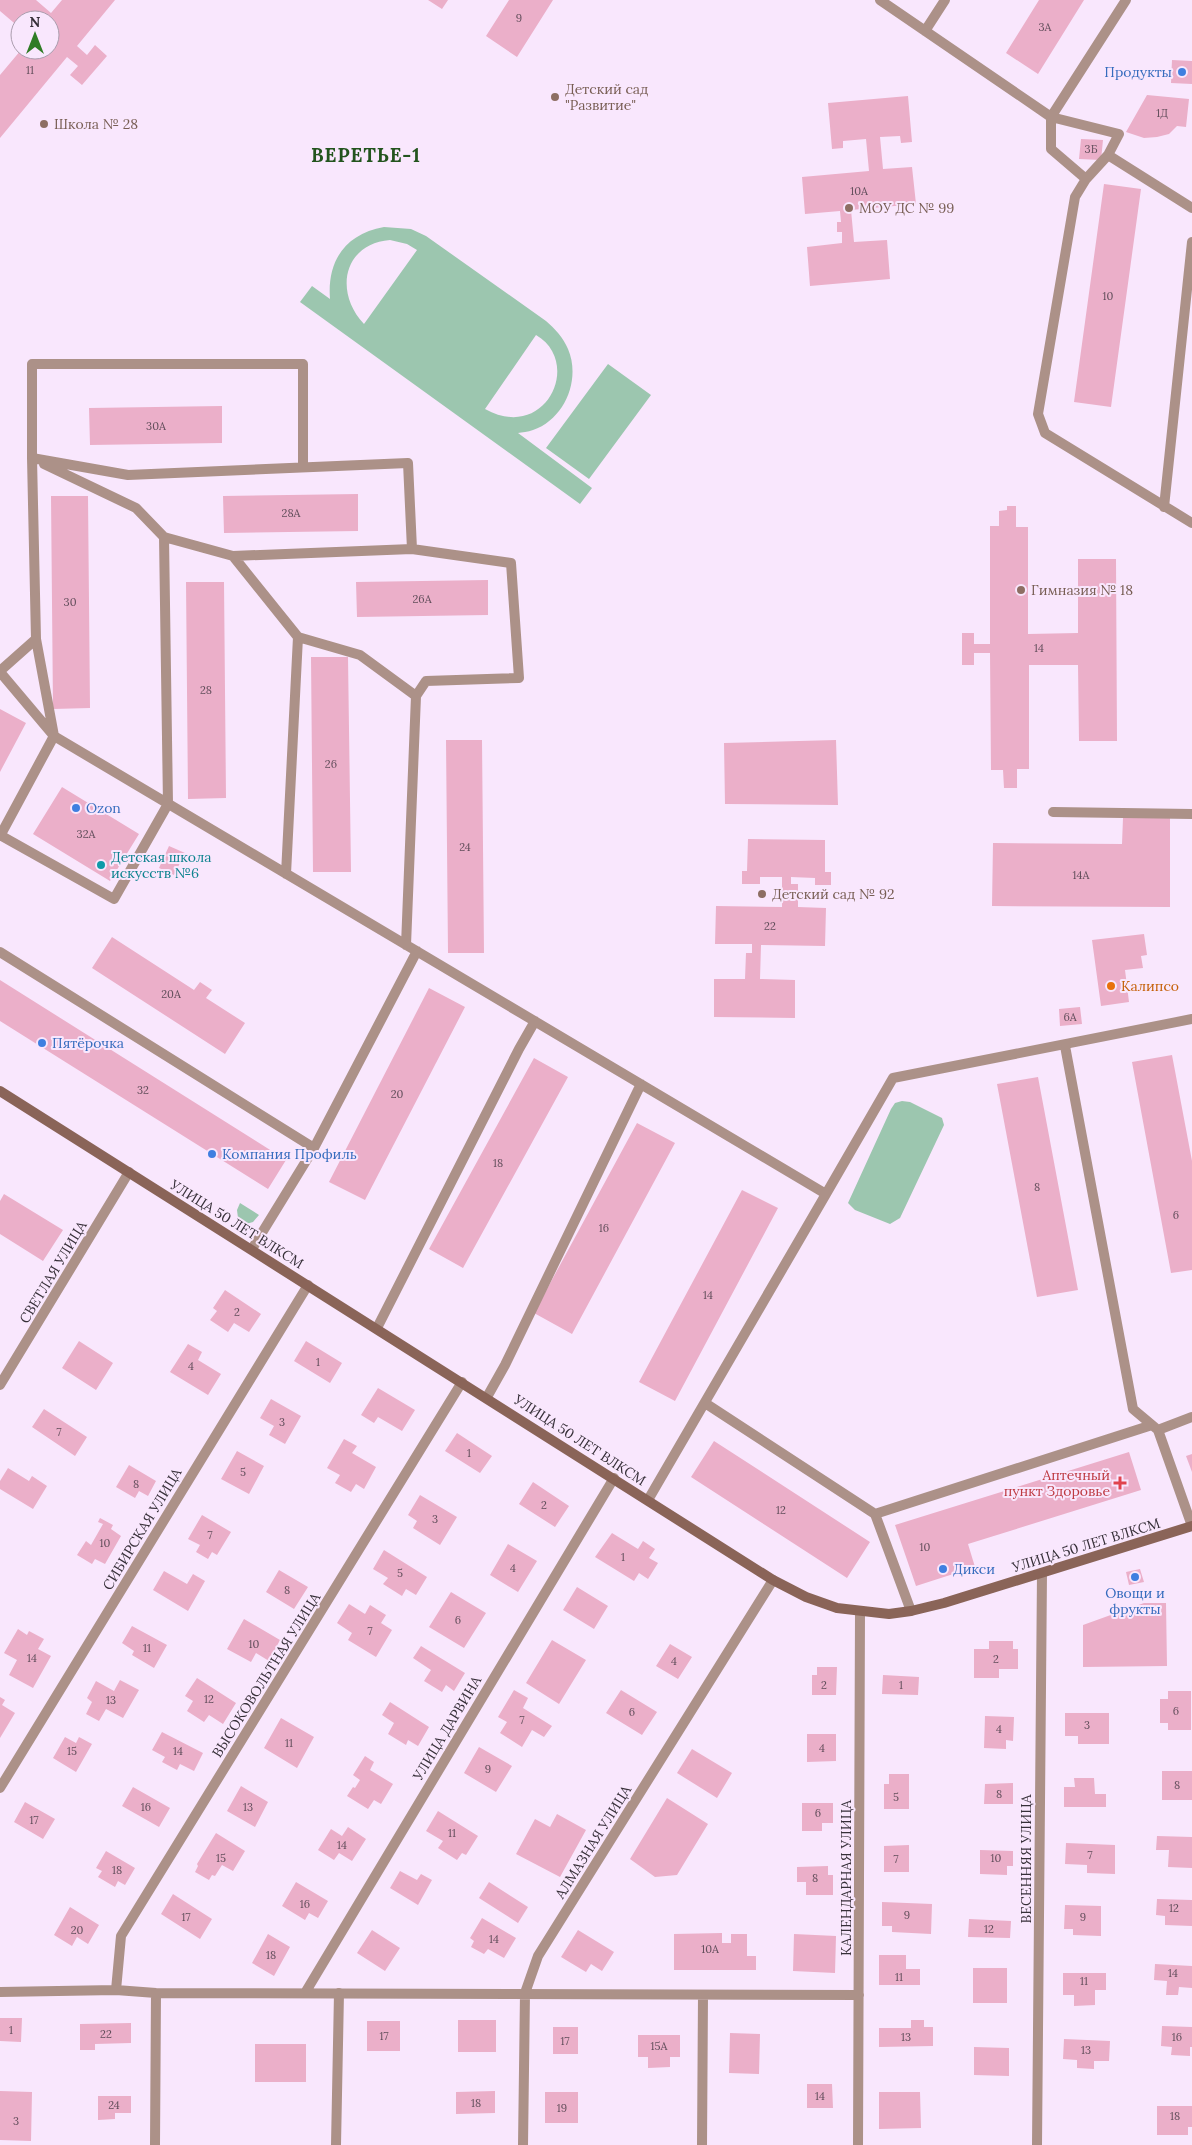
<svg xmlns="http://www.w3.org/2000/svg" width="1192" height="2145" font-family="Lora,serif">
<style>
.green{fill:#9cc6af;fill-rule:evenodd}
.building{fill:#ebafc9}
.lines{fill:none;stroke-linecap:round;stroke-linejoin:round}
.lane{stroke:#ac9188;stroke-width:10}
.street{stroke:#ac9188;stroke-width:10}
.secondary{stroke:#8a6458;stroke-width:10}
.shop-dot{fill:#3f7fe0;stroke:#f9e7fd;stroke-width:2}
.education-dot{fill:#8d6e63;stroke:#f9e7fd;stroke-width:2}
.culture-dot{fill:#0f9aa8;stroke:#f9e7fd;stroke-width:2}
.food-dot{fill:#e8710a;stroke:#f9e7fd;stroke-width:2}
.health-dot{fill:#e0444e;stroke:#f9e7fd;stroke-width:2}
.labels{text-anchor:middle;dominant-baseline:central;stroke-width:4;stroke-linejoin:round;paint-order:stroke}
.number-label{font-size:11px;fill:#634f5c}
.shop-label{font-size:14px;fill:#366cbe;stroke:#f9e7fd;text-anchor:start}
.education-label{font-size:14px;fill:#785e54;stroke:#f9e7fd;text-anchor:start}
.culture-label{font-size:14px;fill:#0d838f;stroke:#f9e7fd;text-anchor:start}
.food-label{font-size:14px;fill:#c56008;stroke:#f9e7fd;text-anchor:start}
.street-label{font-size:14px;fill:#362f38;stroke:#f9e7fd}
.health-label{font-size:14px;fill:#be3a42;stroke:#f9e7fd;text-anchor:end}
.district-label{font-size:19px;font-weight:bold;letter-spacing:1px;fill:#23541e;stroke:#f9e7fd}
</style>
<rect width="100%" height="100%" fill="#f9e7fd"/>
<path class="green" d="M384 227 411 229 426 236 546 321C555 329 563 337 568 349 581 379 565 419 533 430 528 432 522 432 518 433L592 488 580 504 300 302 312 286 330 299C327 261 345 234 384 227ZM390 240 407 244 417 250 364 324C334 292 343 244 390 240ZM536 335C583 362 546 443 485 409Z
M608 364 651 395 589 479 546 448Z
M902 1101 910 1102 942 1118 944 1125 900 1218 890 1224 855 1210 848 1203 891 1109 895 1103Z
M240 1203 259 1215 253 1222 246 1224 238 1218 237 1210Z"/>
<path class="building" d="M0 0H36L51 13 62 0H115L77 46 87 55 95 45 107 56 82 85 70 75 78 66 67 57 0 138V75L21 50H50V20H20V28L0 11Z
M428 0H448L442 9Z
M509 0H553L517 57 486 36Z
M1039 0H1084L1038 74 1006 53Z
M1172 60 1192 61V84L1171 83Z
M1147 95 1189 99 1186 127 1177 126 1169 134 1157 137 1144 138 1126 132Z
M908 96 912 142 901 143 900 136 880 137 883 169 912 167 916 204 851 210 854 242 887 240 890 279 810 286 807 247 842 243V232H837V222H841L840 211 805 214 802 177 869 171 866 139 843 141V148L832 149 828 103Z
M1081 139 1103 140 1101 160 1079 159Z
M1104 184 1141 189 1111 407 1074 402Z
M222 406V443L90 445 89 408Z
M358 494V531L224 533 223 496Z
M51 496H88L90 708 53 709Z
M1007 506H1016V527H1028V634L1078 633V559H1116L1117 741H1079L1078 665H1029V769H1017V788H1004L1003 770H991L990 653H974V665H962V633H974V644H990V526H999V511L1007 510Z
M488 580V615L357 617 356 582Z
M186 582H224L226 798 188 799Z
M311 657H348L351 872H313Z
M0 709 26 723 0 772Z
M446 740H482L484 953H448Z
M836 740 838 805 725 804 724 743Z
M62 787 139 834 110 881 33 834Z
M1123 818H1170V907L992 906 993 843 1122 844Z
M748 839 825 840V872H831V885H815V878L791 877V884H798V907L826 908 825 946 761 945 760 979 795 980V1018L714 1017V979H745L746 953H752V944H715L716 906 782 907V877H760V884H742V871H747Z
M169 846 185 853 174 875 159 868Z
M1144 934 1147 955 1141 956 1143 968 1125 970 1129 1002 1101 1006 1092 940Z
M112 937 194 990 200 982 212 990 206 998 245 1023 225 1054 92 968Z
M0 980 286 1160 268 1189 0 1021Z
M429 988 465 1007 365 1200 329 1182Z
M1080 1007 1082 1024 1060 1026 1059 1009Z
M1172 1055 1192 1161V1270L1171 1273 1132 1062Z
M534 1058 568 1077 463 1268 429 1249Z
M1038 1077 1078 1290 1037 1297 997 1084Z
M637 1123 675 1143 572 1334 534 1313Z
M742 1190 778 1208 675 1401 639 1382Z
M4 1194 63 1230 43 1261 0 1234V1201Z
M225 1290 261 1314 249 1332 234 1323 228 1332 210 1320 217 1311 213 1308Z
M79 1341 113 1363 96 1390 62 1368Z
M306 1341 342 1363 330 1383 294 1361Z
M188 1344 202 1352 198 1360 221 1374 208 1395 170 1372Z
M378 1388 415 1410 402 1431 378 1417 374 1423 361 1415Z
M271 1399 301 1416 285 1444 269 1435 274 1426 260 1418Z
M44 1409 87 1437 75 1456 32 1427Z
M457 1433 492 1456 480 1473 445 1451Z
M344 1439 357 1446 352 1453 376 1467 364 1489 356 1484 351 1492 335 1483 340 1475 327 1468Z
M714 1441 870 1542 847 1578 691 1477Z
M237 1451 264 1466 249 1494 221 1479Z
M1129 1452 1141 1490 968 1544 975 1567 916 1586 895 1525Z
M1192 1454V1472L1186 1456Z
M129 1465 156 1481 148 1496 139 1491 135 1498 116 1487Z
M8 1468 29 1481 32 1476 47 1486 33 1509 0 1489V1481Z
M533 1482 569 1506 555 1527 519 1504Z
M420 1495 457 1517 440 1545 413 1528 417 1521 408 1515Z
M202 1515 231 1532 217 1555 212 1552 208 1559 196 1552 200 1545 188 1539Z
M100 1518 113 1525 111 1529 121 1536 105 1564 95 1559 92 1564 77 1555 86 1541 91 1545 103 1524 98 1522Z
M612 1533 638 1549 643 1541 655 1549 649 1558 658 1563 648 1579 639 1573 634 1581 595 1557Z
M508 1544 537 1561 518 1592 490 1575Z
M384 1550 427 1577 416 1595 406 1589 402 1596 383 1584 388 1578 373 1569Z
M1140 1569 1144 1582 1129 1585 1126 1572Z
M279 1570 308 1587 294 1609 266 1592Z
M164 1571 187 1584 193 1574 205 1581 188 1611 153 1590Z
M577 1587 608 1606 594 1629 563 1610Z
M451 1592 486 1613 464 1648 429 1627Z
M1144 1603H1166L1167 1666 1083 1667V1625Z
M349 1604 365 1614 370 1605 386 1615 381 1623 392 1630 376 1657 348 1640 352 1633 337 1623Z
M244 1619 280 1640 269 1661 256 1653 251 1662 227 1649Z
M132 1626 167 1645 154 1668 132 1655 134 1651 122 1643Z
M18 1629 27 1635 29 1631 44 1639 38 1649 51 1656 33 1688 9 1675 17 1660 4 1653Z
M552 1640 586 1660 559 1704 526 1683Z
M989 1641H1013V1649H1018V1669H999V1678H974V1649H989Z
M670 1644 692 1657 678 1679 656 1666Z
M421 1646 465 1673 454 1691 446 1685 442 1692 424 1681 431 1670 413 1658Z
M817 1667H837L836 1695H812V1675H817Z
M883 1675 919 1677 918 1695 882 1694Z
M197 1678 236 1703 223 1724 209 1715 204 1722 187 1711 193 1701 185 1696Z
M120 1680 139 1690 123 1718 106 1709 99 1721 86 1714 92 1702 87 1698 96 1681 114 1691Z
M514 1690 528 1698 523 1708 552 1726 544 1737 532 1730 522 1747 500 1733 507 1722 498 1717Z
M621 1690 657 1712 642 1735 606 1713Z
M1168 1691H1191V1730H1168V1723H1160V1699H1168Z
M0 1697 5 1700 2 1705 15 1713 0 1738Z
M390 1702 429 1727 418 1746 408 1740 406 1745 388 1734 394 1723 382 1715Z
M1065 1713H1109V1744H1078V1736H1065Z
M985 1716 1014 1717 1013 1741 1006 1740V1749L984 1748Z
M281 1718 314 1737 297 1768 264 1748Z
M162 1732 203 1753 194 1771 180 1764 177 1770 162 1762 165 1757 152 1750Z
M807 1734H836V1761L807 1762Z
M65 1737 76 1743 79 1737 92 1744 76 1772 53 1758Z
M479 1747 512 1766 496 1792 464 1773Z
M692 1749 732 1773 717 1798 677 1773Z
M365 1756 374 1762 370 1770 393 1784 381 1804 374 1800 368 1809 347 1796 353 1787 355 1788 360 1780 353 1775Z
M1162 1771H1192V1800H1162Z
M889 1774H909V1809H884V1784H889Z
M1074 1778H1094L1095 1794H1106V1807H1064V1787H1075Z
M1013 1783V1804H984L985 1784Z
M241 1786 268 1802 255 1827 227 1811Z
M133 1787 170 1808 159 1827 122 1806Z
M667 1798 708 1824 677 1875 655 1877 630 1859Z
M25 1802 55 1819 43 1839 14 1822Z
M802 1803H833V1823H822V1831H802Z
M438 1811 478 1836 466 1855 462 1853 457 1860 438 1848 443 1841 426 1831Z
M557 1814 586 1830 560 1877 516 1854 535 1819 550 1827Z
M348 1827 366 1839 352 1861 339 1853 334 1860 318 1850 331 1829 342 1836Z
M216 1833 245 1851 233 1871 222 1865 215 1876 212 1875 209 1880 195 1872 198 1866 197 1864Z
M1157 1836 1192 1837V1868L1168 1867 1169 1850H1156Z
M1066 1843 1115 1845V1874L1087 1873V1865L1065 1864Z
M909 1845V1872H884V1846Z
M980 1850 1013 1851V1866H1007V1875L980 1874Z
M106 1851 135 1868 125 1885 118 1881 115 1887 98 1877 102 1871 96 1868Z
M828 1866V1875H833V1895H806V1882H797V1867Z
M400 1871 417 1880 421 1874 432 1880 418 1905 390 1888Z
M296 1882 328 1901 318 1918 309 1913 305 1920 282 1906Z
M489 1882 528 1907 518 1923 479 1898Z
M173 1894 212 1919 200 1939 161 1914Z
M1157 1899 1192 1900V1926L1165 1925V1916L1156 1915Z
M882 1902 932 1904 931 1934 892 1932V1926H882Z
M1065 1905 1101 1906V1936L1073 1935V1929H1064Z
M70 1907 99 1925 88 1944 77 1937 72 1946 54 1935Z
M482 1918 516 1938 504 1958 488 1949 484 1954 471 1947 474 1941 470 1938Z
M969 1919 1011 1921 1010 1938 968 1937Z
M372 1930 400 1948 385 1971 357 1953Z
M578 1930 614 1952 602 1971 591 1964 586 1972 561 1957Z
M722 1933V1943H731V1934H747V1956H756V1970H674V1934Z
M268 1934 290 1947 274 1976 252 1963Z
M794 1934 836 1936 835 1973 793 1971Z
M879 1955H906V1969H920V1985H879Z
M1155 1964 1192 1966V1988L1179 1987 1178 1995H1166L1167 1981 1154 1980Z
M973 1968H1007V2003H973Z
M1063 1973H1106V1990H1095V2005L1074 2006V1995H1063Z
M0 2018H22L21 2042 0 2041Z
M458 2020H496V2052H458Z
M911 2020H924V2027H933V2046L879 2047V2028H911Z
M367 2021H400V2051H367Z
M131 2023V2043L95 2044V2050H80V2024Z
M1162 2026 1192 2027V2047H1190V2056L1171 2055 1172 2047 1161 2046Z
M553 2027H578V2054H553Z
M730 2033 760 2034 759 2074 729 2073Z
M638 2035H680V2057H670V2067L648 2068V2057H638Z
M1064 2039 1110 2041 1109 2061H1094V2069L1077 2068V2060L1063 2059Z
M255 2044H306V2082H255Z
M974 2047 1009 2048V2076L974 2075Z
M807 2084H832L833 2108H807Z
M0 2091 32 2092 31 2141 0 2140Z
M495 2091V2113L456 2114V2092Z
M545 2092H578V2123H545Z
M879 2092H920L921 2128 879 2129Z
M98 2096H131V2113H115V2119L98 2120Z
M1157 2106H1192V2127H1188V2135H1157Z"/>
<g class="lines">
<path class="lane" d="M880 0 1051 117 1119 134 1108 155 1086 179 1075 197 1038 414 1045 433 1192 523
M925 31 945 0
M1108 155 1192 208
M1086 179 1051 149V117L1126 0
M32 458 128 475 408 463 412 549 511 563 519 678 426 681 416 696
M44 464 136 508 164 537 233 556 298 637 360 655 416 696 406 945
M1164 507 1192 242
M233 556 412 549
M36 639 32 458V364H303V467
M0 671 36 639 54 736 0 836
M0 672 54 736 826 1194 648 1500
M1053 812 1192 814
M0 835 114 899 168 804 164 537
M286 874 298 637
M0 952 314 1148 252 1249
M1065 1046 1133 1409 1158 1430 1192 1526
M314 1148 417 951
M826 1194 893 1078 1192 1019
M377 1328 519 1049 535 1021
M487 1397 505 1365 641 1084
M705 1403 875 1514 911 1611
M1158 1430 1192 1417
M875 1514 1152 1425
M336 2145 339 1993"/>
<path class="street" d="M0 1385 129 1172
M0 1788 308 1285
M116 1990 121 1936 462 1382
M0 1992 116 1990 156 1993 859 1995
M305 1993 614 1478
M155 2145 156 1993
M523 2145 525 1993 538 1956 773 1580
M702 2145 703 1995
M858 2145 860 1612
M1037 2145 1042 1573"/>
<path class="secondary" d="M0 1091 773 1580 806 1597 837 1608 889 1614 911 1611 944 1603 1192 1526"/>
</g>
<g class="shop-dot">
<circle cx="1182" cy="72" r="5"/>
<circle cx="76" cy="808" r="5"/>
<circle cx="42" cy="1043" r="5"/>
<circle cx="212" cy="1154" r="5"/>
<circle cx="943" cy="1569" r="5"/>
<circle cx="1135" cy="1577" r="5"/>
</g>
<g class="education-dot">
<circle cx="555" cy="97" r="5"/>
<circle cx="44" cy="124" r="5"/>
<circle cx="849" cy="208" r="5"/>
<circle cx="1021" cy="590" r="5"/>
<circle cx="762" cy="894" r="5"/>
</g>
<circle class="culture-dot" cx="101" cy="865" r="5"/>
<circle class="food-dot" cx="1111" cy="986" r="5"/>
<path class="health-dot" d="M1117.5 1475.5h5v5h5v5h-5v5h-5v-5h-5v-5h5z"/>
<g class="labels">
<g class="number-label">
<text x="519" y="18">9</text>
<text x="1045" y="27">3А</text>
<text x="30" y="70">11</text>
<text x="1162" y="113">1Д</text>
<text x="1091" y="149">3Б</text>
<text x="859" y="191">10А</text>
<text x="1108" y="296">10</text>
<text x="156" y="426">30А</text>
<text x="291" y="513">28А</text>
<text x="422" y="599">26А</text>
<text x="70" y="602">30</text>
<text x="1039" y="648">14</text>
<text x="206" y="690">28</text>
<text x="331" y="764">26</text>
<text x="86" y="834">32А</text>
<text x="465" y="847">24</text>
<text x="1081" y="875">14А</text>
<text x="770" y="926">22</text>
<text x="171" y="994">20А</text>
<text x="1070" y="1017">6А</text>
<text x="143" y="1090">32</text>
<text x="397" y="1094">20</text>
<text x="498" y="1163">18</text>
<text x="1037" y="1187">8</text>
<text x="1176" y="1215">6</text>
<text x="604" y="1228">16</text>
<text x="708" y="1295">14</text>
<text x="237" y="1312">2</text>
<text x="318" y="1362">1</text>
<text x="191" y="1366">4</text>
<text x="282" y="1422">3</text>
<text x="59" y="1432">7</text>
<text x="469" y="1453">1</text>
<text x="243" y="1472">5</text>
<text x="136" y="1484">8</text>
<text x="544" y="1505">2</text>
<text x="781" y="1510">12</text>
<text x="435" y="1519">3</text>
<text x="210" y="1535">7</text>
<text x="105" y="1543">10</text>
<text x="925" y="1547">10</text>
<text x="623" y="1557">1</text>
<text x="513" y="1568">4</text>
<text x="400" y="1573">5</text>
<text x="287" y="1590">8</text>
<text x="458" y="1620">6</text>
<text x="370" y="1631">7</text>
<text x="254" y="1644">10</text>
<text x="147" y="1648">11</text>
<text x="32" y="1658">14</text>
<text x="996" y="1659">2</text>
<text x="674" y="1661">4</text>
<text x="824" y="1685">2</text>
<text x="901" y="1685">1</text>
<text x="209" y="1699">12</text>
<text x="111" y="1700">13</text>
<text x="1176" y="1711">6</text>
<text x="632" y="1712">6</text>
<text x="522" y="1720">7</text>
<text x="1087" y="1725">3</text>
<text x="999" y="1729">4</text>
<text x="289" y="1743">11</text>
<text x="822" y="1748">4</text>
<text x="72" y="1751">15</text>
<text x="178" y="1751">14</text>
<text x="488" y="1769">9</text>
<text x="1177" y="1785">8</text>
<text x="999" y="1794">8</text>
<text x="896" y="1797">5</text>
<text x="146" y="1807">16</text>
<text x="248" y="1807">13</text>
<text x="818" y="1813">6</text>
<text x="34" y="1820">17</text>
<text x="452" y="1833">11</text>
<text x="342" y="1845">14</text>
<text x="1090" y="1855">7</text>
<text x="221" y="1858">15</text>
<text x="996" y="1858">10</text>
<text x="896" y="1859">7</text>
<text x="117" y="1870">18</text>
<text x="815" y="1878">8</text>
<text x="305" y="1904">16</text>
<text x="1174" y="1908">12</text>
<text x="907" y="1915">9</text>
<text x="186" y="1917">17</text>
<text x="1083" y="1917">9</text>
<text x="989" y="1929">12</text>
<text x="77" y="1930">20</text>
<text x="494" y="1939">14</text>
<text x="710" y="1949">10А</text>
<text x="271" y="1955">18</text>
<text x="1173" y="1973">14</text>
<text x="899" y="1977">11</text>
<text x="1084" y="1981">11</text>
<text x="11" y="2030">1</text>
<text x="106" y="2034">22</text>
<text x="384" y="2036">17</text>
<text x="906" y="2037">13</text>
<text x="1177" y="2037">16</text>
<text x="565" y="2041">17</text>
<text x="659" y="2046">15А</text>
<text x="1086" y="2050">13</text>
<text x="820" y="2096">14</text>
<text x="476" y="2103">18</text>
<text x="114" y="2105">24</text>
<text x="562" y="2108">19</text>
<text x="1175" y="2116">18</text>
<text x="16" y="2121">3</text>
</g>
<g class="shop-label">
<text x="1172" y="72" text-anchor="end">Продукты</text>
<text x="86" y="808">Ozon</text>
<text x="52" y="1043">Пятёрочка</text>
<text x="222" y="1154">Компания Профиль</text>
<text x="953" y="1569">Дикси</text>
<text x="1135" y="1593" text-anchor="middle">Овощи и<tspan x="1135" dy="16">фрукты</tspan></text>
</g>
<g class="education-label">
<text x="565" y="89">Детский сад<tspan x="565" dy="16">"Развитие"</tspan></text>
<text x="54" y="124">Школа № 28</text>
<text x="859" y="208">МОУ ДС № 99</text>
<text x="1031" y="590">Гимназия № 18</text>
<text x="772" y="894">Детский сад № 92</text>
</g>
<g class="culture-label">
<text x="111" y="857">Детская школа<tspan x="111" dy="16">искусств №6</tspan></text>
</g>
<g class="food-label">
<text x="1121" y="986">Калипсо</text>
</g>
<g class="street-label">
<text transform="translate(237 1224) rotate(32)">УЛИЦА 50 ЛЕТ ВЛКСМ</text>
<text transform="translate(53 1272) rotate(-59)">СВЕТЛАЯ УЛИЦА</text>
<text transform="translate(580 1440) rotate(33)">УЛИЦА 50 ЛЕТ ВЛКСМ</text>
<text transform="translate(142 1529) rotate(-59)">СИБИРСКАЯ УЛИЦА</text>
<text transform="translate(1086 1545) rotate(-17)">УЛИЦА 50 ЛЕТ ВЛКСМ</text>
<text transform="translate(266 1675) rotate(-58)">ВЫСОКОВОЛЬТНАЯ УЛИЦА</text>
<text transform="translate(447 1728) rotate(-59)">УЛИЦА ДАРВИНА</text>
<text transform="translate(593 1842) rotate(-58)">АЛМАЗНАЯ УЛИЦА</text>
<text transform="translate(1026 1859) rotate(-90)">ВЕСЕННЯЯ УЛИЦА</text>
<text transform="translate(846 1878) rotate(-90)">КАЛЕНДАРНАЯ УЛИЦА</text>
</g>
<g class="health-label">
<text x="1110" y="1475">Аптечный<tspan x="1110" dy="16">пункт Здоровье</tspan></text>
</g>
<g class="district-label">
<text x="366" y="155">ВЕРЕТЬЕ-1</text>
</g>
</g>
<g transform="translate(35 35)"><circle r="24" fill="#f9e7fd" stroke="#ab9dae"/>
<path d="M0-4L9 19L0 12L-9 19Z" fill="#2f7c25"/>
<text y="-8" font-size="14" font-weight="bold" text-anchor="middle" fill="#362f38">N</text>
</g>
</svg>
